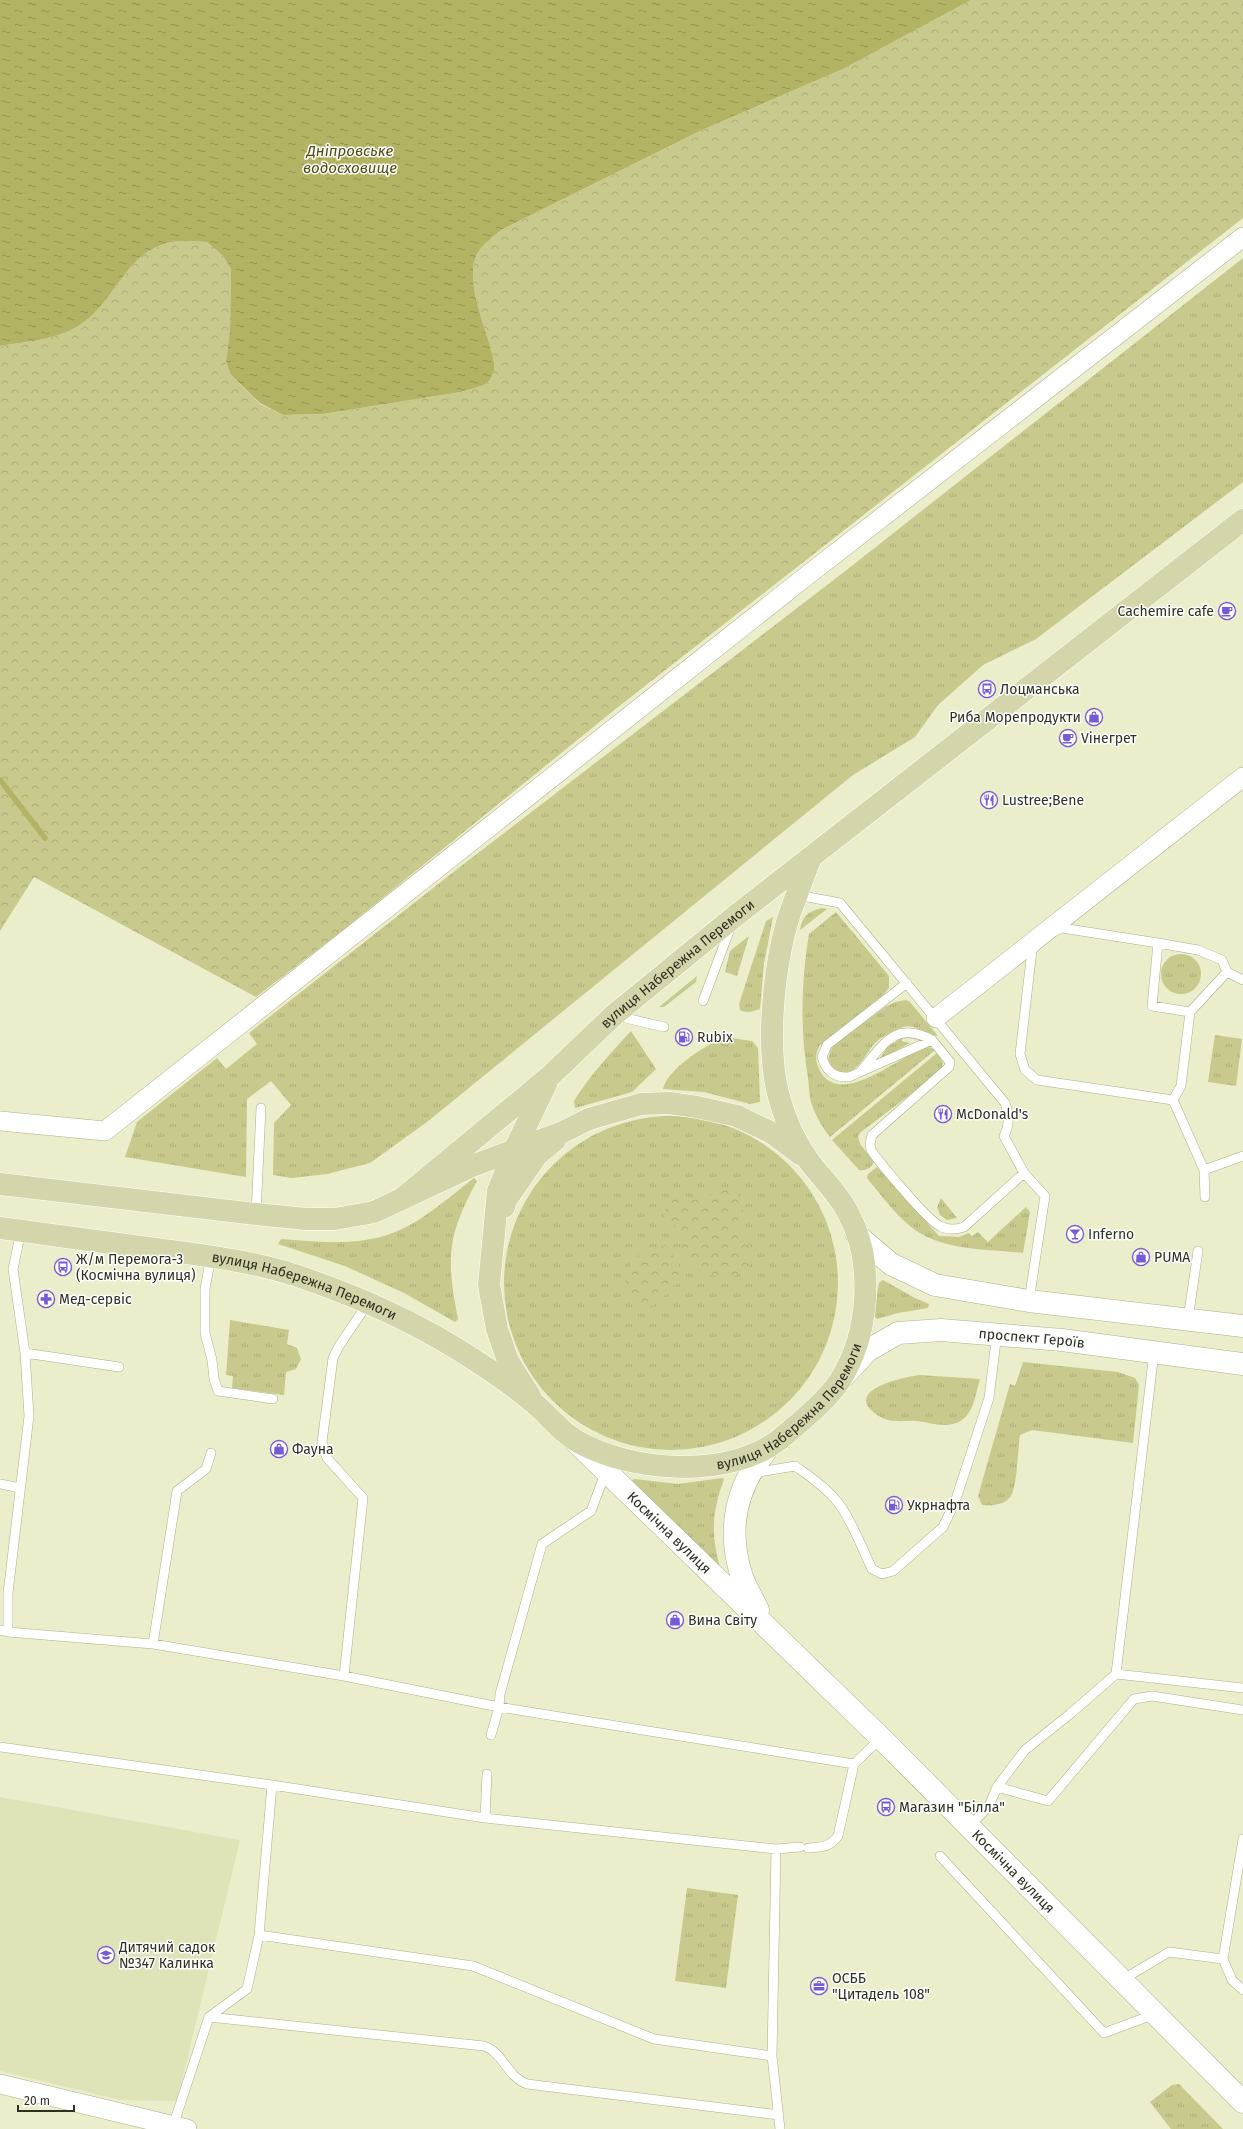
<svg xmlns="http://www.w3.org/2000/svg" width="1243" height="2129" font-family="'Fira Sans',sans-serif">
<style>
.built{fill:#e0e2b8}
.grass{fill:url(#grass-tufts)}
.forest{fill:url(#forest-crowns)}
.water{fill:url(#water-ripples)}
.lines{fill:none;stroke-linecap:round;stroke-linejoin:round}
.stream{stroke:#b3b463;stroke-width:5.5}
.lane-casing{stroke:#adae8e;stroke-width:10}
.street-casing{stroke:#adae8e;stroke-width:20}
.secondary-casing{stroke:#adae8e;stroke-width:23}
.primary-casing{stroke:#fff;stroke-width:23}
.lane{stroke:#fff;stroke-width:9}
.street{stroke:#fff;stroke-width:19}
.secondary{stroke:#fff;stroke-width:22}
.primary{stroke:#d4d5aa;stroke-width:22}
.labels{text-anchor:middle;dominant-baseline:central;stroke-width:3;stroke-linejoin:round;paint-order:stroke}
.poi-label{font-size:14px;fill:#2f2f22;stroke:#fff;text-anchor:start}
.street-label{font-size:14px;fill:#2f2f22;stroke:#fff}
.water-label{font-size:15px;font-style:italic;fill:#4e4d10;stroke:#fff}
</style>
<defs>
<pattern id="grass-tufts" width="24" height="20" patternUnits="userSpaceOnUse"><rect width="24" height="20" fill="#c8c98c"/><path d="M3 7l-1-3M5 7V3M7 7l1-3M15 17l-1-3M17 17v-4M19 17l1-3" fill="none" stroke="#acad78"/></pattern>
<pattern id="forest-crowns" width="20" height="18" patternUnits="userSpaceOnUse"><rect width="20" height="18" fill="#c8c98c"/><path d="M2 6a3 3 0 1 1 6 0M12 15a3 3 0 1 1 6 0" fill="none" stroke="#acad78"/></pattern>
<pattern id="water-ripples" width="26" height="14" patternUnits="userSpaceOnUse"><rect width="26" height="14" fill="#b3b463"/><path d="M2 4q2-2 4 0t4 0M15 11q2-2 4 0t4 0" fill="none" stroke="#929351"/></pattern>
</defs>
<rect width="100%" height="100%" fill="#ecedcb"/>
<path class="built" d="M0 1797 240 1840 177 2101 120 2100 0 2071Z"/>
<path class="grass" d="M1243 258V482L1036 639 983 665 938 705 915 737 853 775 427 1122 370 1163 327 1174 292 1178 273 1175 274 1123 291 1105 271 1081 247 1099 246 1177 125 1157 137 1122 217 1058 226 1069 257 1044 249 1033 456 870 844 572Z
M822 908 827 909 800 930C802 917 808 911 822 908Z
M836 912 889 976V988L884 994 820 1045C815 1053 815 1060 819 1069 840 1112 902 1052 929 1047L935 1050 830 1137C822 1127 815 1115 811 1102 809 1094 809 1086 808 1078 800 1031 801 981 809 934Z
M773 917 764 963 760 1009C753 1011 747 1014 740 1010L739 1004 766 921Z
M749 936 737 976 725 972 730 951Z
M1161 974a20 20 0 1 1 40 0a20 20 0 1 1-40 0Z
M697 976 696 982 664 1007H659Z
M906 1000 910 1002 938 1036C927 1035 915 1023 903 1027 894 1030 883 1036 876 1042 865 1053 857 1079 837 1071 831 1068 830 1065 828 1059L832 1046 885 1007 895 1002Z
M631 1031 656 1069 632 1092 575 1108 574 1101C590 1075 610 1054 631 1031Z
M1215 1035 1242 1039 1236 1086 1208 1082Z
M725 1037 752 1041 758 1048 760 1102 750 1104 704 1092 663 1089C668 1068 706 1045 725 1037Z
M902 1038V1041L910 1043 879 1060 887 1047Z
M937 1053 943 1063 941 1071 861 1132 858 1136 860 1144 874 1161C872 1168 866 1171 859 1170L832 1140Z
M504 1283a167 167 0 1 1 334 0a167 167 0 1 1-334 0Z
M877 1167 939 1236 959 1237 969 1233 972 1236 978 1232 988 1242 1026 1207 1030 1212 1023 1253C987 1249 939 1251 910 1226 894 1213 881 1195 867 1178L868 1174Z
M474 1178 477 1181C447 1236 446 1258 458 1319L455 1322 404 1293 345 1266 278 1244 281 1239C316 1242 356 1246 390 1234 421 1223 448 1198 474 1178Z
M941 1198 957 1218 947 1220 940 1215 937 1207Z
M883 1280 915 1298 929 1304 928 1308 898 1313 877 1319 873 1315 879 1283Z
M230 1320 289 1330 287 1344 297 1348 301 1359 296 1369 286 1372 284 1395 232 1388 233 1376 226 1375Z
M1023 1362 1118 1372 1135 1378 1139 1385 1133 1443 1032 1430 1020 1435C1018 1449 1017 1483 1012 1494 1007 1505 993 1506 982 1505L978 1496 1010 1384 1015 1386Z
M920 1375 980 1379C976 1392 974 1412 962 1420 959 1423 949 1425 945 1425 936 1425 926 1422 917 1421 904 1420 891 1424 879 1416 839 1391 903 1377 920 1375Z
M722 1478 724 1479C711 1516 711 1534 721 1571L626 1482 635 1479 678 1484Z
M687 1888 738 1895 726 1988 675 1981Z
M1179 2084 1181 2086 1223 2129H1171L1150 2102 1172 2085Z"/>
<path class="forest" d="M971 0H1243V218L613 711 343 930 256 997 34 877 0 931V346C29 341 60 340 84 322 116 299 126 253 168 243 180 240 195 242 207 242L223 256 231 269 230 329 226 362 231 375 260 404 283 415 323 414 461 392 484 385 490 380 494 372V362C489 334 463 281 477 254 483 244 492 238 501 230L702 130 843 69Z
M735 1187 743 1210 739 1222 752 1252 748 1271 728 1278 710 1275 692 1268 683 1253 676 1227 664 1216 667 1203 682 1195 695 1200 707 1199 716 1189Z
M666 1245 681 1269 682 1279 654 1305 645 1307 636 1303 626 1289 624 1273 640 1253Z"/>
<path class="water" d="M0 0H971L843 69 702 130 501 230C492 238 483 244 477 254 463 281 489 334 494 362V372L490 380 484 385 461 392 323 414 283 415 260 403 231 375 226 362 230 329 231 269 223 256 207 242C195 242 180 240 168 243 126 253 116 299 84 322 60 340 29 341 0 346Z"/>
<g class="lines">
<path class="stream" d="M0 780 45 838"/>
<g class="lane-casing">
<path id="lane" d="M797 895 840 903 1005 1103C1009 1115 1010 1124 1004 1136L1024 1173 1045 1196 1029 1301
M1055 931 1062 928 1158 943 1198 950 1222 960 1227 972 1243 980
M1158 943 1152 1006 1190 1012
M1036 946 1032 950 1020 1054 1025 1070 1037 1080 1173 1100
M907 983 827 1045 822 1057C826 1071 834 1078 849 1077L932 1040 950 1062 949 1067 872 1135 870 1144 871 1150C880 1163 927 1220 940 1226 947 1230 955 1230 964 1227L1024 1173
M703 1001 731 926
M617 1016 664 1027
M861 1071C883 1045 895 1020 932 1040
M1204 1170 1243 1156
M1205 1197 1204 1170 1173 1100 1181 1086 1190 1012 1227 972
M256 1214 261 1108
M211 1256 205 1289V1333L212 1360 214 1379 218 1391 273 1399
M1188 1319 1198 1251
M25 1353 119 1367
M753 1473 795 1466C809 1476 823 1485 834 1498 848 1512 863 1550 872 1569L882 1574 893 1571 943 1527 955 1502 989 1398 997 1333
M0 1484 20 1488
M0 1630 8 1632 153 1644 344 1676 499 1707 854 1764 881 1738
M8 1632V1593L29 1416 25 1353 13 1269 21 1231
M153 1644 177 1491 206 1469 211 1453
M1116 1674 1243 1688
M344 1676 363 1498 327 1458 322 1442 333 1358 339 1346 368 1303
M491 1735 499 1707 500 1694 542 1544 591 1511 606 1471
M0 1747 272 1785 485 1818 776 1849 800 1847
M272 1785 259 1935 473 1966 654 2039 772 2056
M997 1787 1025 1750 1070 1714 1116 1674 1154 1352
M485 1818 487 1774
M969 1827 989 1806 997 1787 1048 1801 1134 1699 1152 1696 1243 1710
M1243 1839 1223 1959 1232 1980 1243 1990
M808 1848C821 1847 829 1848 838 1836L854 1764
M776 1849 772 2056 780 2129
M940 1856 1104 2033 1155 2014
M1122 1980 1169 1952 1223 1959
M209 2017 484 2046C503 2052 507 2077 527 2084L779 2115
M173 2126 209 2017 247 1989 259 1935"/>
</g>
<g class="street-casing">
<path id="street" d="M936 1018 1243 777
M0 1121 105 1131 809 574 1243 237
M0 2084 187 2129"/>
</g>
<g class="secondary-casing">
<g id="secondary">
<path d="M857 1235 891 1264 935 1285 1029 1301 1243 1326"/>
<path id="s1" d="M844 1376 867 1351 898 1333 941 1330 1062 1340 1243 1364"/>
<path id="s2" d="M576 1442 881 1738 1243 2102"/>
<path d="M758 1610C753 1599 746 1588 742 1577 727 1532 735 1489 765 1452"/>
</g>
</g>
<g class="primary-casing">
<g id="primary">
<path d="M0 1184 256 1214 306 1219H335L374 1212 472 1166 563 1132 589 1119 641 1104 669 1103 697 1107 737 1116 772 1133 800 1154"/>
<path id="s3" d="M403 1198 549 1077 614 1015 734 917 1243 520"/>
<path d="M504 1207 506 1200 537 1155 555 1140"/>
<path id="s4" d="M0 1228C49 1235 99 1241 148 1248 202 1255 257 1261 309 1280 360 1298 410 1320 457 1349 483 1365 513 1385 536 1405 549 1416 560 1431 575 1440 629 1472 729 1480 780 1439 796 1426 828 1399 839 1382 870 1334 875 1261 847 1211 838 1194 823 1179 811 1164 796 1144 785 1120 779 1097 765 1046 774 962 790 913 797 894 804 875 811 857"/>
<path d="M530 1396 508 1361 497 1329 489 1285 498 1191 514 1151 546 1084"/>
</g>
</g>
<use href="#lane" class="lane"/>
<use href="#street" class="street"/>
<use href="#secondary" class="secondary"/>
<use href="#primary" class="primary"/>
</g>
<defs>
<g id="cafe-ring" transform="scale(0.9)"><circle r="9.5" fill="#fff" stroke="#755bd6" stroke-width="1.5"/><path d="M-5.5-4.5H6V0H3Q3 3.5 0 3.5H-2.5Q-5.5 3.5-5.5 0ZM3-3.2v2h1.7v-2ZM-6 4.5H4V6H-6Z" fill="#755bd6"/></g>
<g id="bus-ring" transform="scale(0.9)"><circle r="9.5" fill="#fff" stroke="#755bd6" stroke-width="1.5"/><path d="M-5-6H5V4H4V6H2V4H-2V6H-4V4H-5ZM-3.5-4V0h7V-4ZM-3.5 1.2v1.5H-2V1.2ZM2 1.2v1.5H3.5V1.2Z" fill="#755bd6"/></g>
<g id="shop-ring" transform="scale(0.9)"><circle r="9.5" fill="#fff" stroke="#755bd6" stroke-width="1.5"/><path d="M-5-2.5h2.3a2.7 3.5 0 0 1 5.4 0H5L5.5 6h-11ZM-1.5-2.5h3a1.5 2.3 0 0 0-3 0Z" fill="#755bd6"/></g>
<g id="restaurant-ring" transform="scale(0.9)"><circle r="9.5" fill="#fff" stroke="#755bd6" stroke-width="1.5"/><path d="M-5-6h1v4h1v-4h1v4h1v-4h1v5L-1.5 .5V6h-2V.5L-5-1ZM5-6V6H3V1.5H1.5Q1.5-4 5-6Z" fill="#755bd6"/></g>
<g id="fuel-ring" transform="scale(0.9)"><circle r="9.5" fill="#fff" stroke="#755bd6" stroke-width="1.5"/><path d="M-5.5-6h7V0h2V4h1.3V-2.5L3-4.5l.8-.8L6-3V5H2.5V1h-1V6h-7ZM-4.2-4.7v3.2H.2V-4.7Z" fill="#755bd6"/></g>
<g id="bar-ring" transform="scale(0.9)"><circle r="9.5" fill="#fff" stroke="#755bd6" stroke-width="1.5"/><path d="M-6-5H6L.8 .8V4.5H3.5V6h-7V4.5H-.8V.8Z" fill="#755bd6"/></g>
<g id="pharmacy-ring" transform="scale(0.9)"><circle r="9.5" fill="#fff" stroke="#755bd6" stroke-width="1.5"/><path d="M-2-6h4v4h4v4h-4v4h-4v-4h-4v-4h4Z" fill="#755bd6"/></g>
<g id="school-ring" transform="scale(0.9)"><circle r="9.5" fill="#fff" stroke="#755bd6" stroke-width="1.5"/><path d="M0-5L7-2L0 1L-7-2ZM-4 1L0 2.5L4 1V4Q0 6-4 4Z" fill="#755bd6"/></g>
<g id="office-ring" transform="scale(0.9)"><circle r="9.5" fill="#fff" stroke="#755bd6" stroke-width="1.5"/><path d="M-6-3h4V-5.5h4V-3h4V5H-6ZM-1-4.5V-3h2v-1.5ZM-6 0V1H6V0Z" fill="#755bd6"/></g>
</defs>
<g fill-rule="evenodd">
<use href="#cafe-ring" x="1227" y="611"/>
<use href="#bus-ring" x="987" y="689"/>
<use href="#shop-ring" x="1094" y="717"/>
<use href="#cafe-ring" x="1068" y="738"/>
<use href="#restaurant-ring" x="989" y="800"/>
<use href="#fuel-ring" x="684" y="1037"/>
<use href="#restaurant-ring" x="943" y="1114"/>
<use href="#bar-ring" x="1075" y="1234"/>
<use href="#shop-ring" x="1141" y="1257"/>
<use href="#bus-ring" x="63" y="1267"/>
<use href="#pharmacy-ring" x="46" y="1299"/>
<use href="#shop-ring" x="279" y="1449"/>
<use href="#fuel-ring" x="894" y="1505"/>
<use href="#shop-ring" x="675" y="1620"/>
<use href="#bus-ring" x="886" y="1807"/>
<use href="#school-ring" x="106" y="1955"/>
<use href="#office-ring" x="819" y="1986"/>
</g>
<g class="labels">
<g class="poi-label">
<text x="1214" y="611" text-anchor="end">Cachemire cafe</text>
<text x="1000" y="689">Лоцманська</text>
<text x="1081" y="717" text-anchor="end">Риба Морепродукти</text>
<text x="1081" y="738">Vінегрет</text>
<text x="1002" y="800">Lustree;Bene</text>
<text x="697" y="1037">Rubix</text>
<text x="956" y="1114">McDonald's</text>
<text x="1088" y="1234">Inferno</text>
<text x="1154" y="1257">PUMA</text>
<text x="76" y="1259">Ж/м Перемога-3<tspan x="76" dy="16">(Космічна вулиця)</tspan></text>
<text x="59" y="1299">Мед-сервіс</text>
<text x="292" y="1449">Фауна</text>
<text x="907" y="1505">Укрнафта</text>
<text x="688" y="1620">Вина Світу</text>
<text x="899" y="1807">Магазин "Білла"</text>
<text x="119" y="1947">Дитячий садок<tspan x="119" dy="16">№347 Калинка</tspan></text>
<text x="832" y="1978">ОСББ<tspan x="832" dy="16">"Цитадель 108"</tspan></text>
</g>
<g class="street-label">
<text stroke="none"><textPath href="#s3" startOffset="361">вулиця Набережна Перемоги</textPath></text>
<text stroke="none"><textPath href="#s4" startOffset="311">вулиця Набережна Перемоги</textPath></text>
<text stroke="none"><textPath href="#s1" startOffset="204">проспект Героїв</textPath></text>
<text stroke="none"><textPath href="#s4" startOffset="870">вулиця Набережна Перемоги</textPath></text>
<text stroke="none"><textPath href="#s2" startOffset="130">Космічна вулиця</textPath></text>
<text stroke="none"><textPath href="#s2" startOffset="613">Космічна вулиця</textPath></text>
</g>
<g class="water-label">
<text x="350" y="151">Дніпровське<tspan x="350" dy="17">водосховище</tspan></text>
</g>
</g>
<path d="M18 2105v6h56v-6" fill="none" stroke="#2f2f22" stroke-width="2"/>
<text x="24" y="2105" font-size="12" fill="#2f2f22" stroke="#ffffff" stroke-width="3" paint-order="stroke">20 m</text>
</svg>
